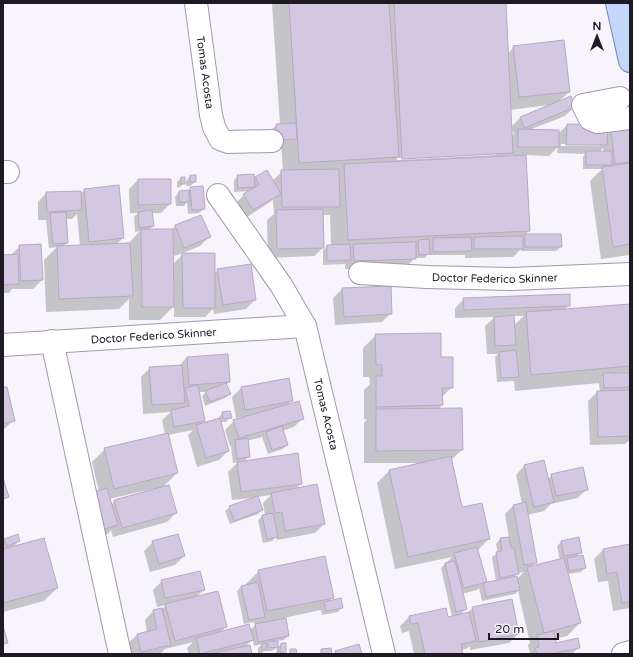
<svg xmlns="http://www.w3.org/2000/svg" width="633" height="657" font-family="'Varela Round',sans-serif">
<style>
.shadow{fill:#0003;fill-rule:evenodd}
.building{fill:#d3c7e2;stroke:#b5aac4}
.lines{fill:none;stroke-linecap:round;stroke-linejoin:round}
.minor-casing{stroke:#a297b1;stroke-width:24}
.major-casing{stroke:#7183ae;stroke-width:24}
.minor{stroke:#fff;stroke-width:22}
.major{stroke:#c5d6fb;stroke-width:22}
.labels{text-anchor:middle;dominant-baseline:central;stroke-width:3;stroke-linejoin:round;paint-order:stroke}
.street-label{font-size:11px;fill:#1e1a24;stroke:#f7f5fb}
</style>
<rect width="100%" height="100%" fill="#f7f5fb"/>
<path class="shadow" d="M272 3H505L507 54 514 47 569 92 558 102 574 107 565 116 529 130 558 134 567 125 608 126 630 133V255L601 259 590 181 602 169H583V157L585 154 557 153 558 147 549 156 525 155 529 231 525 235H560L561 247 556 251H521V249L513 257 465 258V255H430L429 253 425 258H415L406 267 345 269V264L323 265V248L314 256 268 258 267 220 274 214 273 200 244 219 235 204 244 195 250 191 234 192V180L238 176 253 180 256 178 272 181 283 171 281 144H273L272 129 277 125H280ZM549 105 520 118 511 127 514 134 511 137 510 110ZM561 144H599V146H561ZM603 148 604 152H599ZM496 153V155L397 160V158ZM510 155H516V157H507ZM322 215H330L331 246H327L323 250Z
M190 176 195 182 190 186H186V181Z
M181 178H184V183L180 187 177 188V182Z
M138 180H170V204L161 213H152L153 226 149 230H172L175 226 201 216 209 237 200 246 175 256 172 250 173 264 183 254 214 274 218 270 255 300 246 309 214 314 213 309 205 317H174V306L160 320H129V299L119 309 46 312 44 260 57 247 49 248 46 220H38V202L46 193 80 194 85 190 123 238 117 244H128L140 231 135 232 134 217 138 213H130L129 189ZM77 214 80 246 63 247 67 242 65 219H72Z
M191 188 204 209 199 213 188 214 187 202 184 206H176L175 197 179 192H187Z
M20 246 42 280 33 289H12L9 293H3V256L11 255Z
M342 289 391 313 382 322 335 325 333 298Z
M464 299 569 305 564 310 630 305V440L625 444 590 445 588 401 597 392H600L599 383 515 391 514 381 497 382 495 357 498 354H487L485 326 495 317 455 318V308ZM514 316H524L514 325Z
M376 335 441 358 452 387 441 398 442 405 437 410 462 450 451 460 461 508 489 539 477 551 485 581 482 584 496 582 492 557 498 553 496 544 500 539 509 538 505 514 514 505 522 504 516 475 524 466 548 479 552 475 587 489 578 498 551 504 544 511 527 515 535 562 531 567 560 560 557 546 561 542 578 538 581 552 576 557 585 568 581 572 568 574 580 623 567 636 554 639 556 644 579 647 572 654H530L528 645 530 643 518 591 515 594 482 601 479 588 477 590 462 594 466 609 460 615 467 613 473 608 518 634 509 643 470 650V646L466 649 461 650 462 654H414L409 631 402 633 400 626 409 617 446 609 448 618 452 617 441 568 452 557 395 569 377 483 390 470 421 463H364V423L367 419H364V390L370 384 369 377H363V348ZM524 572 517 579 513 578 517 573Z
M187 357 229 382 226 385 230 394 225 398 205 406 202 396 206 392H198L204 420 200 425 219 419 218 418 223 413 230 417 226 422H220L228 451 219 460 197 467 188 435 193 430 168 435 177 473 162 488 176 513 167 522 113 537 111 530 108 534 88 539 99 492 92 462 105 449 165 434 162 420 171 412 143 414 141 377 150 368 179 366ZM152 489V490L115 501 111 505 109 499Z
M288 380 292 400 287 406 303 418 294 427 282 431 287 445 283 449 268 454 262 437 247 441 249 456 244 462 301 483 295 490 324 524 315 533 277 540 276 537 272 541 263 543 258 520 262 516 265 515 263 503 271 495 257 497 262 510 258 514 230 524 225 511 230 507 253 498 232 500 228 472 238 462 233 463 231 446H230L225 430 234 421 243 418V417L236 418 232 397 241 388Z
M3 388 13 421 3 430Z
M5 540 19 541 13 547 57 588 44 601 3 612V541Z
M153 542 184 556 175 565 150 572 144 551Z
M630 545V608L613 611 608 581 598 582 594 559 603 550Z
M259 571 333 597 328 602 342 607 338 612 322 615 321 610 279 619 288 636 284 640 277 641V647L272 651H264L261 654H258V648L262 644 254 646 253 639 245 647 251 654H189L187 648 193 642 165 649 161 653 158 654H131L128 643 137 635 147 632 145 620 153 611 162 609 166 605 157 607 153 590 162 581 204 590 196 597 226 627 220 633 250 630 257 623 254 624V622L244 624 237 591 241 587 246 586V584Z
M281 644 285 652 283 654H276L277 648Z"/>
<path class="building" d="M289 3H389L399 157 299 163Z
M394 3H506L513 153 402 159Z
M564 40 570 92 519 97 513 46Z
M571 96 575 107 524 128 520 117Z
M296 123 297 139 277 140 276 124Z
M610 123 630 125V162L615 164Z
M567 124 608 125 607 145H566Z
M518 129 559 130V147H518Z
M586 151H612V165H586Z
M526 155 530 231 348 240 344 164Z
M630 163V244L613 247 602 167Z
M339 169 340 207H282L281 170Z
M267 170 281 194 253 210 243 194 259 185 255 177Z
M254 174 255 187 238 188 237 175Z
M190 175H196V182H190Z
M181 177H185V184H181Z
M138 179H171V204L138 205Z
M119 185 124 238 89 242 84 189Z
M203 186 205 209 192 210 190 187Z
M189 190V202H179V191Z
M81 191 82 210 47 212 46 192Z
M323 209 324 248 277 249 276 210Z
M152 210 154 226 139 228 138 212Z
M66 212 68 243 53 244 50 213Z
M201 215 211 237 184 248 175 225Z
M141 229H173L174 307H142Z
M525 234H561L562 247H525Z
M523 236V249H474V237Z
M471 237 472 251 433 252V238Z
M429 239 430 254 419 255 418 240Z
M416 242V259L354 261 353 244Z
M130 243 133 296 59 299 57 246Z
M41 244 43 280 21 281 19 245Z
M350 244 351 260 327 261V245Z
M182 253H215V308H183Z
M18 254 19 284 3 285V255Z
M251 264 256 300 223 305 217 269Z
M391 286 392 314 344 317 342 288Z
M570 294V306L464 310 463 298Z
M630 304V366L531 375 526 312Z
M514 315 516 345 495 346 494 317Z
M441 333V357H453V388H442L443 405 376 407V376H382V365H376L375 334Z
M516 350 519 377 501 378 499 352Z
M228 354 230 382 189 385 187 357Z
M182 365 185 403 152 405 149 367Z
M603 373H630V387L604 388Z
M289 378 293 401 245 410 241 387Z
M226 383 231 394 210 402 205 391Z
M198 385 205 421 174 427 171 410 189 406 185 388Z
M3 387H7L15 421 3 424Z
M630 390V436L598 437 597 391Z
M299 401 304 419 239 438 233 420Z
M462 408 463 450 376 451V409Z
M230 411 232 418 223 419 222 412Z
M220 418 229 451 206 458 196 425Z
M282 426 288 445 272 450 266 432Z
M168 433 178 473 114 489 104 448Z
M248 438 250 457 237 459 235 440Z
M298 453 302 484 241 492 237 462Z
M451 456 462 507 482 503 490 539 408 557 389 470Z
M544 460 554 502 534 507 524 465Z
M583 467 588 490 556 496 551 474Z
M3 478 9 497 3 499Z
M317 484 325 524 285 531 282 512 275 513 271 493Z
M169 485 177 513 122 528 114 500Z
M107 488 118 525 97 531 87 494Z
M258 496 263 510 234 521 229 506Z
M526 502 537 563 524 565 513 505Z
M273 513 278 537 267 539 262 515Z
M18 534 20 541 7 546 4 539Z
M178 534 185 556 159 564 152 541Z
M509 537 511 548H514L519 574 500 578 496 552 502 551 500 538Z
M579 537 582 553 564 556 561 541Z
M44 538 58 588 3 603V549Z
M630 544V602L622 603 617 572 607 574 603 549Z
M477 547 487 582 464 588 454 553Z
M583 555 586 568 569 571 567 558Z
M325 556 334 598 267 611 258 570Z
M564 558 581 623 544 633 527 567Z
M455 561 467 609 456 612 445 563Z
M200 571 205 590 165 598 161 580Z
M517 576 520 590 486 597 483 583Z
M258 582 265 617 249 620 241 586Z
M218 591 227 627 175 641 165 604Z
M341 598 343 608 326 611 324 602Z
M512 599 519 634 479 642 472 607Z
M162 608 171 645 141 652 137 634 157 629 153 610Z
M446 608 448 617 469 612 476 641 461 644 463 654H425L418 623 411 624 409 616Z
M286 618 289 636 258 642 255 624Z
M249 624 254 640 200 654 196 638Z
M3 626 8 643 3 644Z
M554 631 556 643 578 638 580 648 550 654H537L535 648 539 647 537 635Z
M268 641H278V648L268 647Z
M262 643H266V650H262Z
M281 643H286V653L280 652Z
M359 644 362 654H336L335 651Z
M250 645 252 654H209Z
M331 648 332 654H321V649Z
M290 649H296L297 654H290Z"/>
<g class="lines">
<g class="minor-casing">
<g id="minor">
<path id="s1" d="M196 3 211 115 214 127 220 139 228 142 272 141"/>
<path d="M620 98 583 105 590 119 597 122 630 118"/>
<path d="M3 172H8"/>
<path id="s2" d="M218 195 281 285 305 326 384 654"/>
<path id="s3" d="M360 273 427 277 512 279 630 274"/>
<path d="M52 341 120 654"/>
<path id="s4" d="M3 345 305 326"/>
<path d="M623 654 630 652"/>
</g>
</g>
<g class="major-casing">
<path id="major" d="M617 3 630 61"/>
</g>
<use href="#minor" class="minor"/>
<use href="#major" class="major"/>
</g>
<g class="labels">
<g class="street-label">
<text stroke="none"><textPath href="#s1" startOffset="70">Tomas Acosta</textPath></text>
<text stroke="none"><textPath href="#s3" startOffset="135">Doctor Federico Skinner</textPath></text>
<text stroke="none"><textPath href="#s4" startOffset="151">Doctor Federico Skinner</textPath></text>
<text stroke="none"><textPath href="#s2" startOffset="248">Tomas Acosta</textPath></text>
</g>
</g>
<rect width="633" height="657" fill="none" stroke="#1e1a24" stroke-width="8"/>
<g transform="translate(597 36)" stroke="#f7f5fb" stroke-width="3" paint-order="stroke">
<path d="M0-3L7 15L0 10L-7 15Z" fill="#1e1a24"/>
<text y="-6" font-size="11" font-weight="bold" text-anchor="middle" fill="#1e1a24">N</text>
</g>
<path d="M489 633v6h69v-6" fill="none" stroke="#1e1a24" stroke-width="2"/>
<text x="495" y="633" font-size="12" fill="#1e1a24" stroke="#f7f5fb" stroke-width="3" paint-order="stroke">20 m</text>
</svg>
